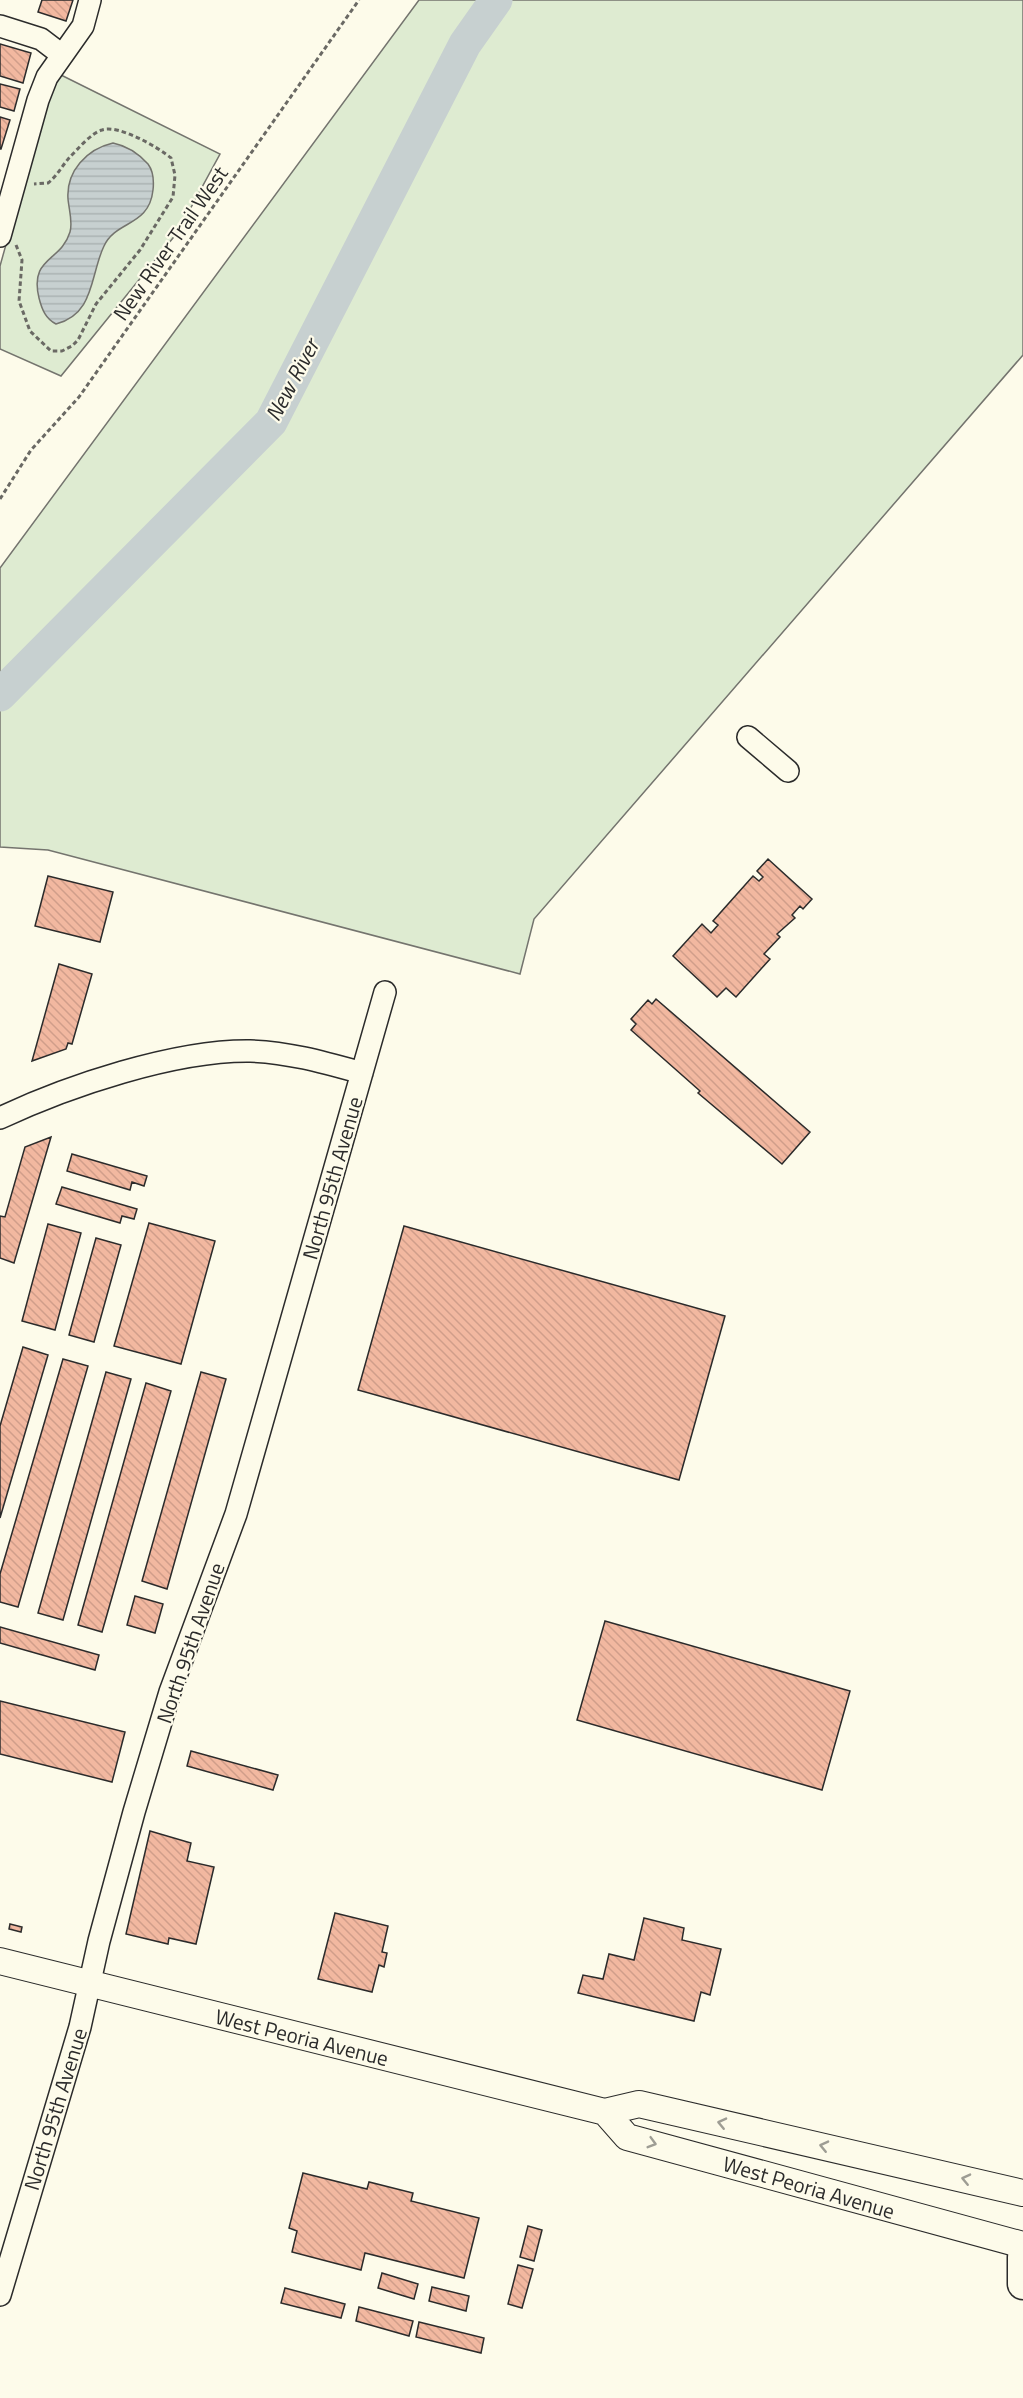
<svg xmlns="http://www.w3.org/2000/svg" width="1023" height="2398" font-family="'Titillium Web',sans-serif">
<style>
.green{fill:#deebd1;stroke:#74746e;stroke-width:1.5}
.water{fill:url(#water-rules);stroke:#74746e;stroke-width:1.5}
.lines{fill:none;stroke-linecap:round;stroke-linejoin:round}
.river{stroke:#c7d0d0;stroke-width:33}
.building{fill:url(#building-back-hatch);stroke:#2b2b2b;stroke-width:1.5}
.minor-casing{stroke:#2b2b2b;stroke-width:24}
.major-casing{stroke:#2b2b2b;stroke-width:28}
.highway-casing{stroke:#2b2b2b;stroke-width:33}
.path{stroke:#6a6964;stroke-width:3;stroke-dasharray:4.5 3;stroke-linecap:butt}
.minor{stroke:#fdfbea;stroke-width:21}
.major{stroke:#fdfbea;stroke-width:26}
.highway{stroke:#fdfbea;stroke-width:30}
.oneway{stroke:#9e9d94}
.labels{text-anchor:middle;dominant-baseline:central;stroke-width:4.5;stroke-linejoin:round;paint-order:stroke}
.street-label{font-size:21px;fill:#2b2b2b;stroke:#fdfbea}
.water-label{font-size:22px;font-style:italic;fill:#2b2b2b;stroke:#fdfbea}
</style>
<defs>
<pattern id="water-rules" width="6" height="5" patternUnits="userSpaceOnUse" patternTransform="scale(1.5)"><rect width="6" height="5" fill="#c7d0d0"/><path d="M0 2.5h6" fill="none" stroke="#abb3b3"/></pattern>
<pattern id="building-back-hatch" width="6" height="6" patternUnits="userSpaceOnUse" patternTransform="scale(1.5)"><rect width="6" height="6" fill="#f2b8a0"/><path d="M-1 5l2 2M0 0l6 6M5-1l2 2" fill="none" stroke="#d09e8a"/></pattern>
</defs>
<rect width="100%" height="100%" fill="#fdfbea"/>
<path class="green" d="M419 0H1023V355L534 919 520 974 48 850 0 847V568Z
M61 75 220 154 177 233 61 376 0 349V266L48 94Z"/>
<path class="water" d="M113 143C128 146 138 153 148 164 154 172 154 181 153 190 149 227 116 220 104 246 90 275 95 314 56 324 46 319 42 310 39 298 29 257 61 262 70 232 73 222 69 210 68 199 66 171 87 149 113 143Z"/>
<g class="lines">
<path class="river" d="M0 695 271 422 465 44 496 0"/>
</g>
<path class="building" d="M42 0H73L66 21 38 12Z
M0 44 31 53 23 83 0 76Z
M0 84 20 89 14 111 0 107Z
M0 117 10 120 1 149H0Z
M768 859 812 899 803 909 800 906 792 915 795 918 777 934 780 937 764 954 770 959 736 997 726 988 717 997 673 956 702 924 711 933 718 925 713 921 753 876 759 881 763 877 757 871Z
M48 876 113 892 100 942 35 926Z
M59 964 92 974 72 1044 68 1043 66 1049 32 1061Z
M656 999 810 1132 782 1164 698 1093 700 1091 631 1030 636 1024 631 1019 648 1000 652 1004Z
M51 1137 14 1263 0 1258V1216L5 1217 25 1147Z
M72 1154 147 1176 144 1186 132 1182 130 1190 67 1171Z
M62 1187 137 1209 134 1219 122 1216 120 1223 56 1204Z
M149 1223 215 1241 181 1364 114 1346Z
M48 1224 81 1233 55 1330 22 1321Z
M404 1226 725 1316 679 1480 358 1390Z
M96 1238 121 1245 94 1342 69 1335Z
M23 1347 48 1355 0 1518V1426Z
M63 1359 88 1366 18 1607 0 1602V1574Z
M106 1372 131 1379 63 1620 38 1613Z
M201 1372 226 1379 167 1589 142 1581Z
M146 1383 171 1391 102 1632 78 1625Z
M135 1596 163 1604 155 1633 127 1625Z
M605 1621 850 1691 822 1790 577 1720Z
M0 1627 99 1655 95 1670 0 1643Z
M0 1701 125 1732 112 1782 0 1754Z
M191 1751 278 1775 273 1790 187 1766Z
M150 1831 191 1843 187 1861 214 1867 196 1944 169 1938 168 1944 126 1934Z
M335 1913 388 1926 382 1952 387 1953 384 1967 379 1965 372 1992 318 1979Z
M644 1918 684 1928 682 1940 721 1949 710 1995 701 1992 694 2021 578 1993 583 1975 603 1979 609 1954 634 1960Z
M10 1924 22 1927 21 1932 9 1929Z
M303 2173 367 2189 369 2182 413 2193 411 2201 479 2218 464 2278 365 2253 361 2270 292 2252 297 2231 289 2228Z
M528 2226 542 2230 534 2261 520 2257Z
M518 2265 533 2269 522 2308 508 2304Z
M382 2273 418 2284 414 2299 378 2288Z
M432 2287 469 2296 466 2311 429 2301Z
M285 2288 345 2304 341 2318 281 2303Z
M359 2307 413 2321 409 2336 356 2321Z
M419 2322 484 2338 481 2353 416 2337Z"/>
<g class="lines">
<g class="minor-casing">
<path id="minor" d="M0 26 41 39 62 55
M0 236 38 100 47 77 83 26 90 0
M748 737 788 771
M0 1118C68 1086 175 1050 250 1051 288 1052 326 1063 362 1073
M0 2295 80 2027 99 1941 134 1812 170 1692 236 1514 385 992"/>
</g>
<g class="major-casing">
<path id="major" d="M0 1961 605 2112 639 2104 1023 2193
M605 2112 627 2137 1023 2245"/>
</g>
<g class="highway-casing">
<path id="highway" d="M1023 2257V2284"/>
</g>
<path class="path" d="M16 245 22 260 19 301 30 331 51 351H62L72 346 78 340 96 304 140 250 173 197 175 175 171 158C158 147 118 124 102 130 91 133 77 150 69 158 62 166 57 176 48 183L34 184
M0 499 31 450 79 397 359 0"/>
<use href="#minor" class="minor"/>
<use href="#major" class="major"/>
<use href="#highway" class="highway"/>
</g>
<defs><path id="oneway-chevron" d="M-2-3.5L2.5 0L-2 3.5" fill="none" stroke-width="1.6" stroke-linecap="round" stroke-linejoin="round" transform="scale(1.5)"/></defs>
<g class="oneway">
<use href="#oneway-chevron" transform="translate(722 2123) rotate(-167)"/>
<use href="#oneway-chevron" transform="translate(652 2143) rotate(16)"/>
<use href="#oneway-chevron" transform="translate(824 2146) rotate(-167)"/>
<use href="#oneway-chevron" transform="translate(966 2179) rotate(-167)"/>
</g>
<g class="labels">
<g class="street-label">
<text transform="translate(170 243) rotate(-55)">New River Trail West</text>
<text transform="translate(332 1178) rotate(-74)">North 95th Avenue</text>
<text transform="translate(190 1643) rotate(-71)">North 95th Avenue</text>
<text transform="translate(302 2037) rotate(14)">West Peoria Avenue</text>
<text transform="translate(55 2109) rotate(-73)">North 95th Avenue</text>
<text transform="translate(809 2187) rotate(16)">West Peoria Avenue</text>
</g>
<g class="water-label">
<text transform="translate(292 380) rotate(-62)">New River</text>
</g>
</g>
</svg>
